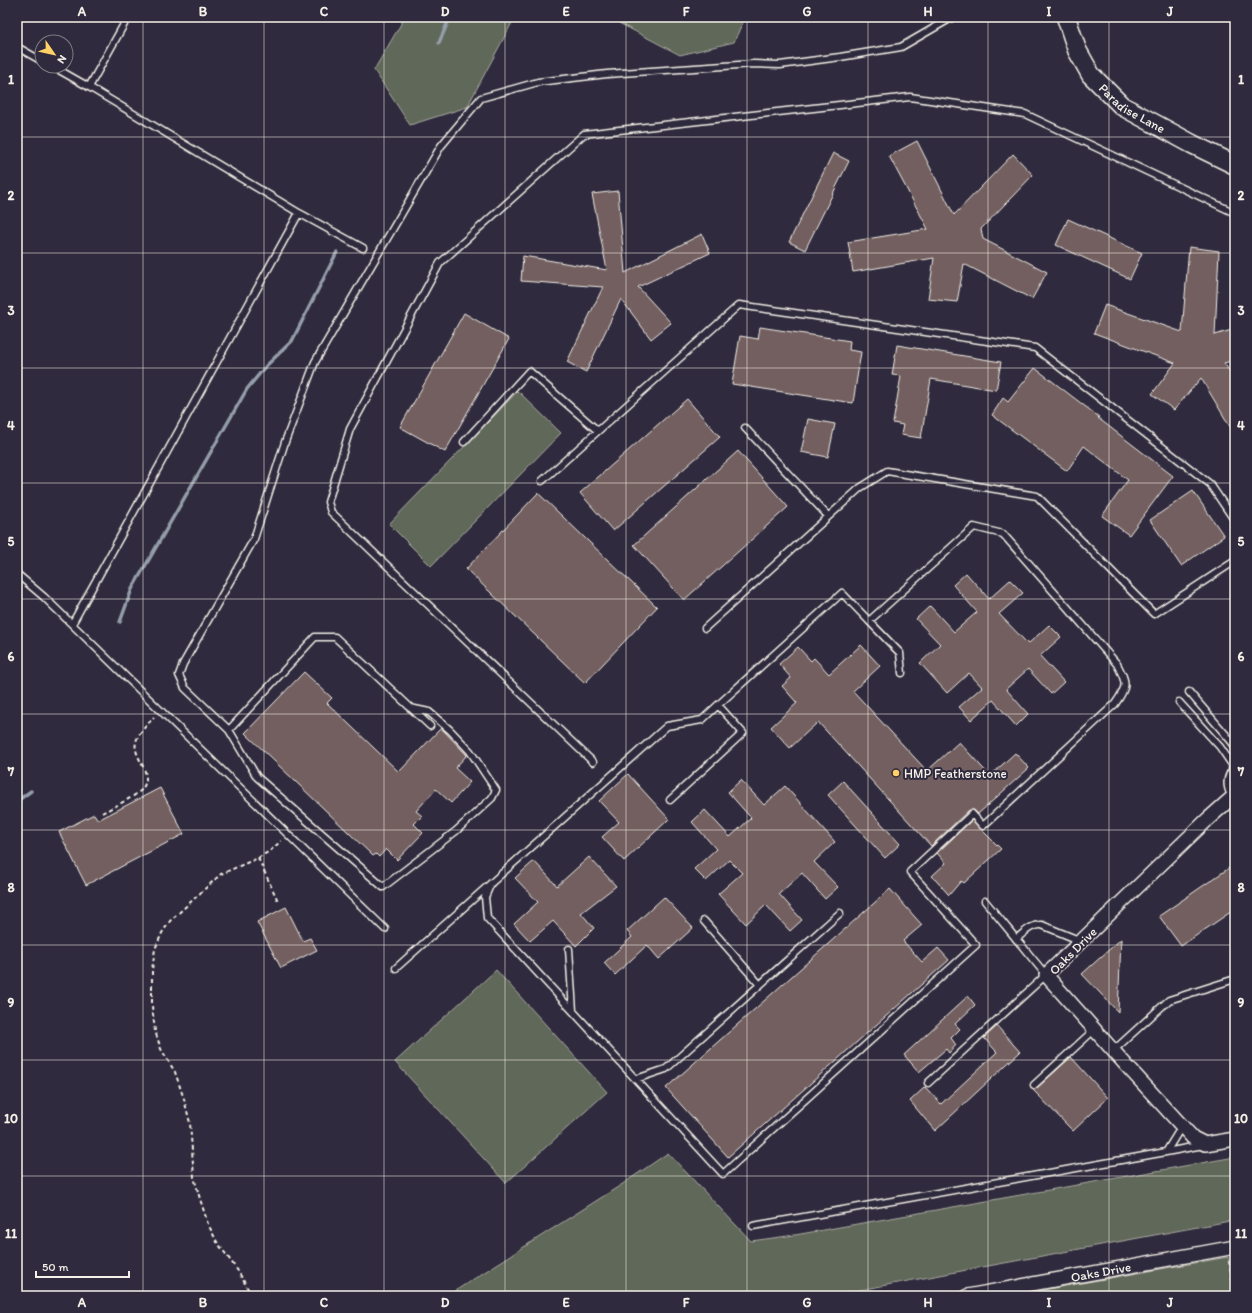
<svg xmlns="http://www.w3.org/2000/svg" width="1252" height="1313" font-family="Itim,sans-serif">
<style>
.green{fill:#61675a;stroke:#aaaca1}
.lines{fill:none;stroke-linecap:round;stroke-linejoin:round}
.stream{stroke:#959eaa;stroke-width:3.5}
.building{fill:#735e60;stroke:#f4f1e8}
.lane-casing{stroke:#f4f1e8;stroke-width:9}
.street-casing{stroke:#f4f1e8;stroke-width:16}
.secondary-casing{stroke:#f4f1e8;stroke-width:21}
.path{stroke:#f4f1e8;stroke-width:2;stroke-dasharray:4 3;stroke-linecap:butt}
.lane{stroke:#2f2a3d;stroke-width:6}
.street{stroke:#2f2a3d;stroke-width:13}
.secondary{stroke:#2f2a3d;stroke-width:18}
.grid{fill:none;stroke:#f4f1e8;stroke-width:1;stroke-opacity:0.55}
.poi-dot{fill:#ffd166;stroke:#2f2a3d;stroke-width:1.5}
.labels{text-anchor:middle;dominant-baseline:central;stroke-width:4;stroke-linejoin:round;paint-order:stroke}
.street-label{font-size:13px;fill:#f4f1e8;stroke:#2f2a3d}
.poi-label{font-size:13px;fill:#f4f1e8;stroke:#2f2a3d;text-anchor:start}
.neatline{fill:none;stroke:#f4f1e8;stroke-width:1.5}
.grid-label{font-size:13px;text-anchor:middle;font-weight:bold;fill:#f4f1e8}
</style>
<rect width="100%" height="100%" fill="#2f2a3d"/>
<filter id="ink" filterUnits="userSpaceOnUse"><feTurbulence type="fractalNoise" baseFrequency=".025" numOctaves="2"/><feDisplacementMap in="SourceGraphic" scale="8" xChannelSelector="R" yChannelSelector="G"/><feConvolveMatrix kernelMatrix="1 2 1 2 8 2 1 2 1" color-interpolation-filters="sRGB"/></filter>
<g filter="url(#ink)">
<path class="green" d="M405 17H515L467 107 410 125 374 70Z
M623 17H745L734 42 680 55 619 23Z
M518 391 561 433 431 566 389 524Z
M496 970 607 1092 506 1183 395 1062Z
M668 1153 751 1241 795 1235 1235 1157V1220L849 1292 843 1296H447L621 1185Z
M1228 1257 1235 1296H1009Z"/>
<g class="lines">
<path class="stream" d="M439 43 450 17
M120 622 132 589 247 389 266 366 292 341 337 252
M17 801 31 791"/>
</g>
<path class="building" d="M917 141 954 215 1013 154 1033 175 981 229 983 239 1047 272 1032 299 964 264 957 302 928 299 934 258 853 272 848 242 928 229 889 156Z
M833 153 849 161 805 250 789 242Z
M618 191 625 273 702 234 710 253 638 287 671 323 651 339 621 299 586 372 567 362 603 287 521 281 523 256 607 270 592 194Z
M1068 219 1142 253 1130 279 1056 245Z
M1189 247 1219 251 1215 335 1235 329V360L1224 363 1235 379V435L1201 378 1174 410 1152 394 1175 363 1094 333 1105 305 1182 332Z
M464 313 509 339 445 452 400 427Z
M760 327 850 341 849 350 861 352 853 403 732 384 740 336 758 339Z
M897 345 1001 362 996 390 931 379 921 438 901 435 903 425 893 423 901 376 892 375Z
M1035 368 1099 417 1098 418 1173 476 1129 535 1102 516 1128 480 1084 446 1067 471 992 415 1003 398 1008 402Z
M687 399 720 437 613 531 580 493Z
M808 419 835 424 828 457 801 452Z
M738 451 788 507 684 600 634 545Z
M1193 491 1224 536 1181 566 1150 520Z
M538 493 657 607 585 683 466 569Z
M966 573 989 599 1010 580 1023 593 999 614 1028 644 1049 625 1061 637 1040 656 1064 682 1051 694 1028 669 1006 689 1028 714 1016 726 993 700 971 720 959 707 982 687 969 673 947 693 920 663 940 644 916 619 930 606 954 632 977 612 953 585Z
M861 645 880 666 853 691 927 771 959 742 990 776 1015 753 1029 768 978 814 974 810H969L931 846 818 722 790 748 771 727 797 703 782 686 791 678 779 664 798 647 811 661 814 658 829 674Z
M304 672 332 698 327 703 399 772 441 728 467 755 455 768 470 782 451 803 436 789 416 811 422 816 414 824 423 833 397 860 386 849 379 857 376 854 373 856 245 733Z
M628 774 669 819 624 861 602 837 619 822 599 801Z
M741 780 764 805 785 786 835 842 814 862 838 887 825 899 802 873 779 894 802 920 790 931 766 905 746 924 718 894 742 873 729 860 706 881 694 869 716 849 692 822 705 810 730 837 751 818 728 792Z
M843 781 900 844 885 858 828 795Z
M160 788 184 834 86 885 59 832 94 814 98 820Z
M972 820 1001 849 964 883 961 881 949 895 932 876 946 863 937 853Z
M589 857 616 886 581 913 594 928 576 946 553 921 530 941 514 924 538 902 515 878 534 861 557 886Z
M1235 864V909L1181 946 1159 916Z
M890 889 922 925 903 941 922 962 938 948 949 960 728 1157 666 1088Z
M664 897 693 928 659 959 647 945 615 975 604 963 632 937 627 931Z
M286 907 303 941 310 938 317 950 281 968 257 922Z
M1121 939 1118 1012 1082 974Z
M968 996 975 1005 955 1024 960 1029 951 1038 956 1045 949 1053 946 1049 919 1072 904 1055Z
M997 1026 1020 1052 935 1131 910 1101 925 1087 941 1104 997 1052 984 1038Z
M1071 1057 1108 1098 1073 1131 1033 1090 1037 1088Z"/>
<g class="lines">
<g class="lane-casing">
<path id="lane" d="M17 47 42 61
M52 66 89 87 128 17
M299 213 363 248
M745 428 828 516
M464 442 529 371 598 431
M542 481 739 305 1035 348 1210 484 1235 521
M17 574 44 597 385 929
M869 621 900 653 902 673
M72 624 299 213 89 87
M705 628 860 488 887 471 1037 496 1154 614 1235 561
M1189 692 1232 742 1235 748
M1179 702 1220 747 1235 769
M410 708 429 712 450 730 470 751 496 790 492 798 456 831 383 887 257 777 229 730 185 688 179 675 183 664 254 539 285 442 315 362 441 146 481 98 538 82 607 74 753 64 780 65 840 57 901 47 953 17
M229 730 315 637H335L430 726
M593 762 331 512 328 502 350 429 440 263 584 134 910 97 1025 114 1235 213
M491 883 485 897 487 918 723 1174 976 945 910 872 972 814 983 826 1115 704C1128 686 1127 683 1117 664L1003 534 974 527 869 621 842 593 718 705
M704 921 760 985
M1016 939C1024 933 1031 924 1042 925L1081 941
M569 949 573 1011
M396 968 667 726 702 720 718 705 743 733 670 800
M1113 1051 1169 1000 1235 979
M636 1079 666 1069 840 913
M928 1083 1046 975 985 901
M1034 1085 1094 1030
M1182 1126 1166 1152 1203 1145
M753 1226 1166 1152"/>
</g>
<g class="street-casing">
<g id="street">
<path d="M1235 772C1230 779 1230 787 1235 795"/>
<path d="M1235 795 1208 819 1046 975 1126 1065 1193 1138 1205 1144 1235 1139"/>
<path id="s1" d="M967 1296 1235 1247"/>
</g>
</g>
<g class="secondary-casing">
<g id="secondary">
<path id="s2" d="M1066 17 1077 50 1091 75 1122 106 1192 144 1235 165"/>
</g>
</g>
<path class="path" d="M102 813C111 808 137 796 142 789 155 772 132 758 136 742 138 733 148 724 154 717
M258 858 270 851 281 841
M1229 1261 1235 1296
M252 1296 238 1271 217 1242 208 1224 200 1199 194 1177 190 1123 184 1099 175 1072 161 1049 155 1031 152 1006V970L155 949 162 933 170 921 221 874 258 858 278 901"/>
<use href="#lane" class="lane"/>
<use href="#street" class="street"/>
<use href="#secondary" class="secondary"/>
</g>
</g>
<path class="grid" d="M143 17V1296M264 17V1296M384 17V1296M505 17V1296M626 17V1296M747 17V1296M868 17V1296M988 17V1296M1109 17V1296M17 137H1235M17 253H1235M17 368H1235M17 483H1235M17 599H1235M17 714H1235M17 830H1235M17 945H1235M17 1060H1235M17 1176H1235"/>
<circle class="poi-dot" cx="896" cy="773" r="4"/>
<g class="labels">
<g class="street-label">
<text stroke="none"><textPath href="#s2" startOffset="117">Paradise Lane</textPath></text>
<text transform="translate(1073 951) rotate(-45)">Oaks Drive</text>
<text stroke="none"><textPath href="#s1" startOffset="136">Oaks Drive</textPath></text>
</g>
<g class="poi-label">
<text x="904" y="773">HMP Featherstone</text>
</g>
</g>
<rect width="1252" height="1313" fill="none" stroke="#2f2a3d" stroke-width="44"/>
<g transform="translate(54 54) rotate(124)"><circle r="19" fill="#2f2a3d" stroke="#7e7a81"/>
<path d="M0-3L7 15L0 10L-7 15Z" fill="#ffd166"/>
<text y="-6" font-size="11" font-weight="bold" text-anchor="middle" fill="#f4f1e8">N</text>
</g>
<path d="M36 1271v6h93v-6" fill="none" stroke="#f4f1e8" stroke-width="2"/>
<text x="42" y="1271" font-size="12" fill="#f4f1e8" stroke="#2f2a3d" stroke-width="3" paint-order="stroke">50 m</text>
<rect x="22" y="22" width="1208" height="1269" class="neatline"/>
<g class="grid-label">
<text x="82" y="16">A</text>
<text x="203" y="16">B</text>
<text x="324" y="16">C</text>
<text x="445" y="16">D</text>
<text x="566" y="16">E</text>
<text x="686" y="16">F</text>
<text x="807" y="16">G</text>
<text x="928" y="16">H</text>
<text x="1049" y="16">I</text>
<text x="1170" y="16">J</text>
<text x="11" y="84">1</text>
<text x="1241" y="84">1</text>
<text x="11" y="200">2</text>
<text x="1241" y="200">2</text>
<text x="11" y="315">3</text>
<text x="1241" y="315">3</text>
<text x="11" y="430">4</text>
<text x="1241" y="430">4</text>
<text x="11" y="546">5</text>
<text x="1241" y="546">5</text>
<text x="11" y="661">6</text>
<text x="1241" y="661">6</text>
<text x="11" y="776">7</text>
<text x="1241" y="776">7</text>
<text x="11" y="892">8</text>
<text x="1241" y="892">8</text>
<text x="11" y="1007">9</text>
<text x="1241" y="1007">9</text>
<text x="11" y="1123">10</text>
<text x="1241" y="1123">10</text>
<text x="11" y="1238">11</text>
<text x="1241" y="1238">11</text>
<text x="82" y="1307">A</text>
<text x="203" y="1307">B</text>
<text x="324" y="1307">C</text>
<text x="445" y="1307">D</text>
<text x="566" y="1307">E</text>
<text x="686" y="1307">F</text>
<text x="807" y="1307">G</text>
<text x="928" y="1307">H</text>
<text x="1049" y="1307">I</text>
<text x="1170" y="1307">J</text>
</g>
</svg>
